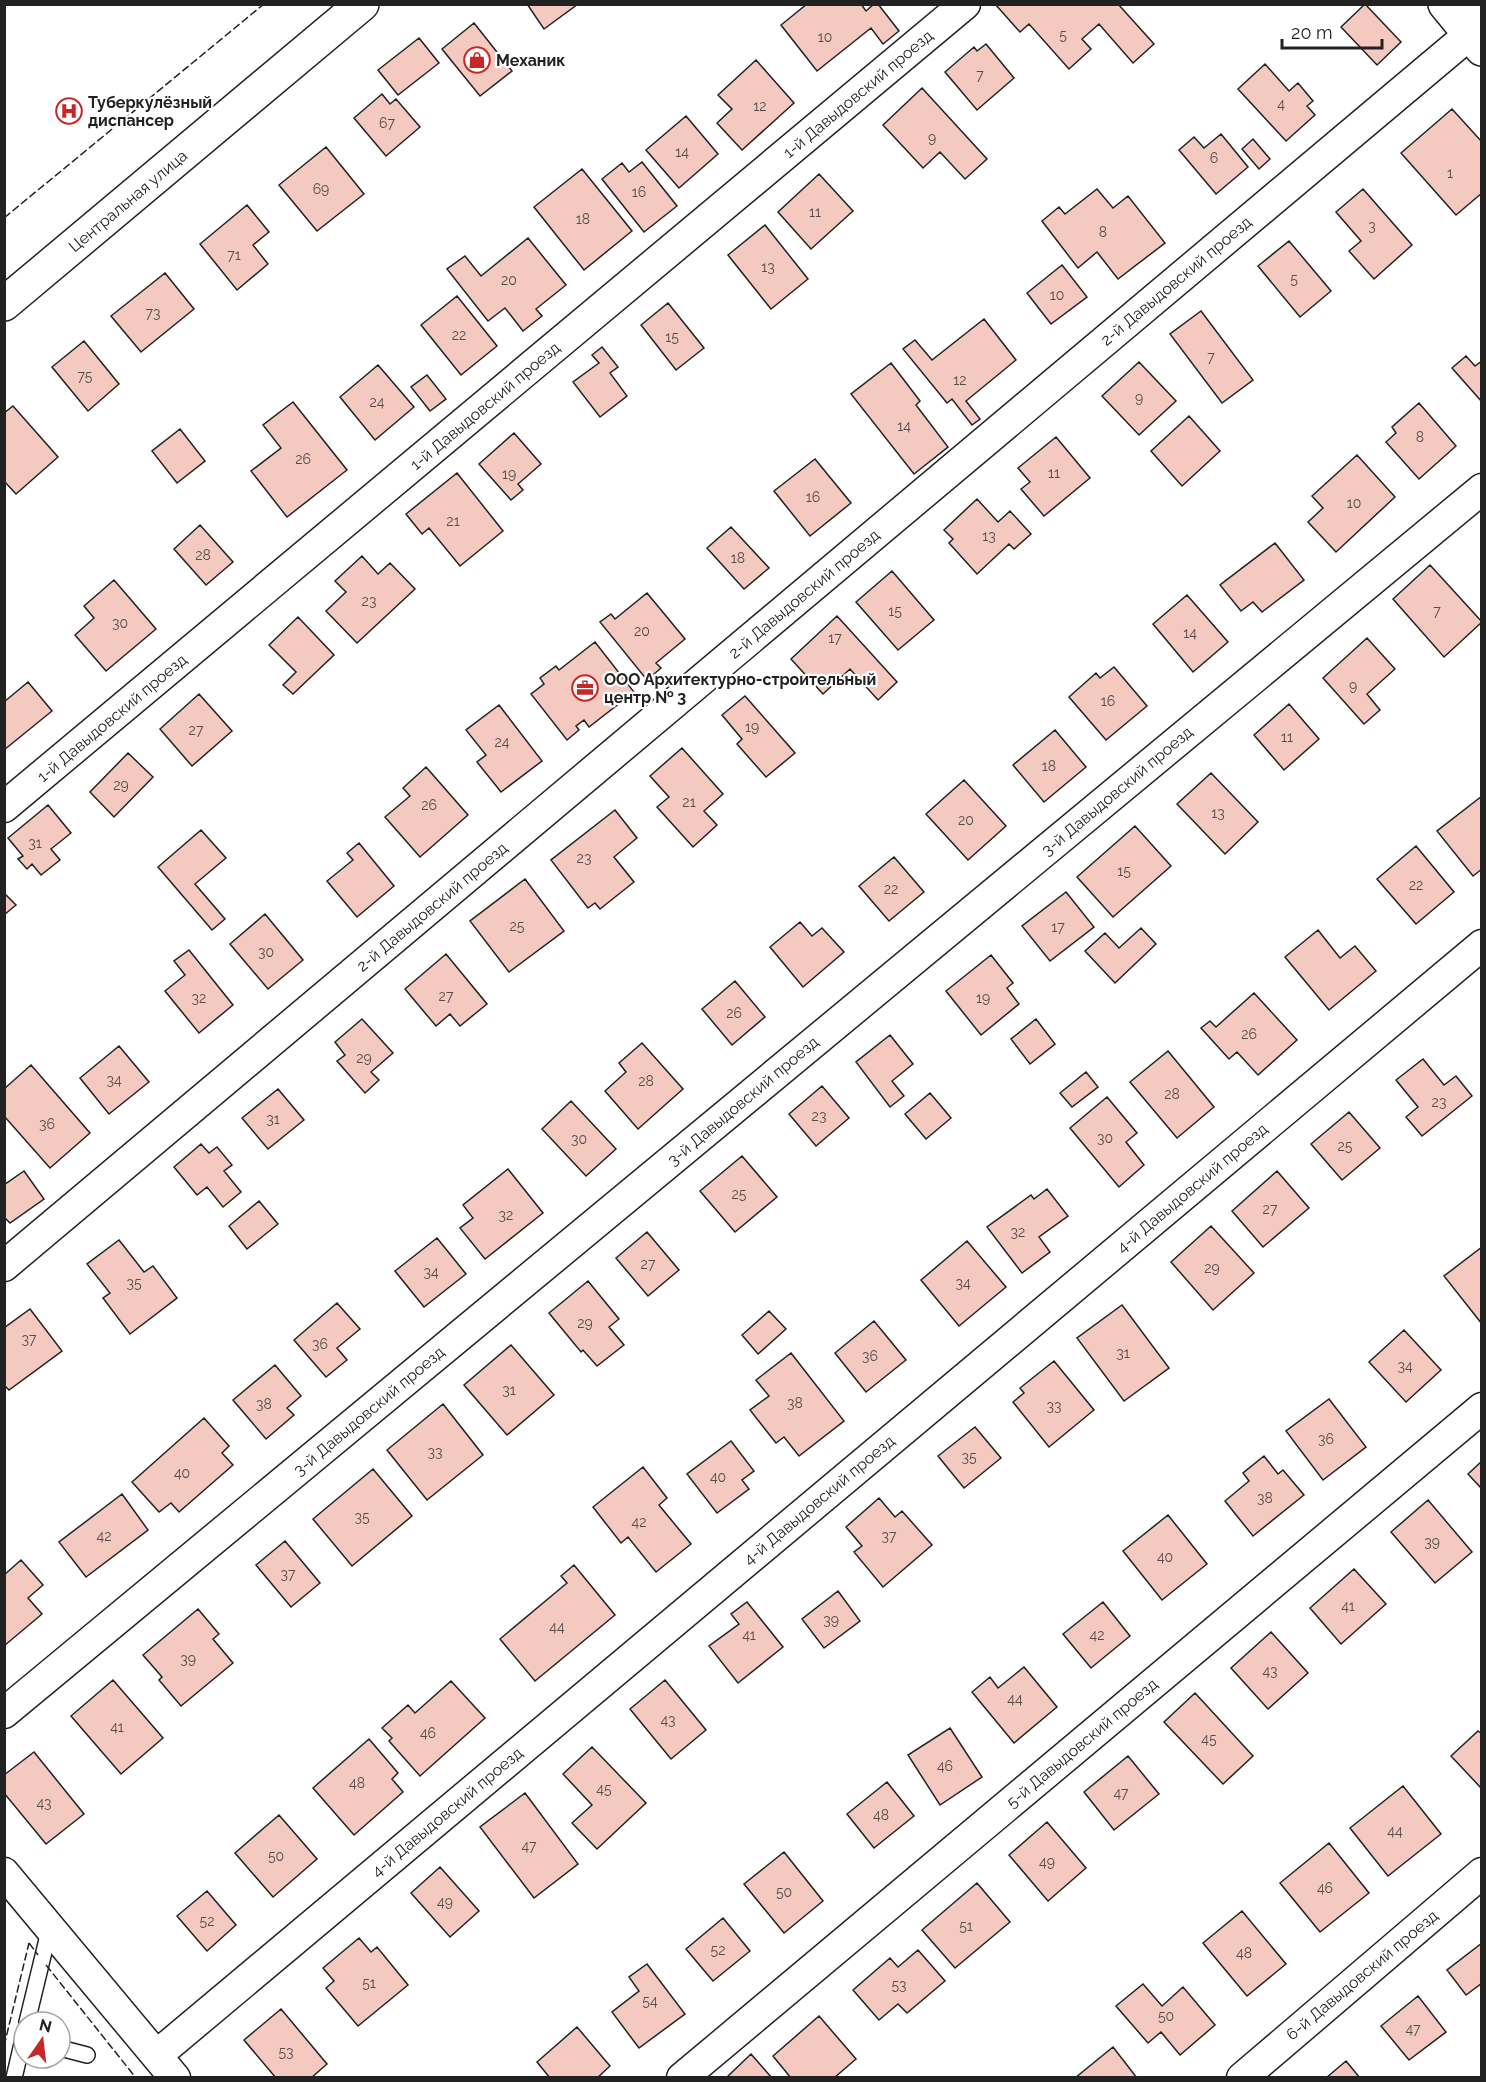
<svg xmlns="http://www.w3.org/2000/svg" width="1486" height="2082" font-family="Raleway,sans-serif">
<style>
.building{fill:#f3c9c0;stroke:#222;stroke-width:1.5}
.lines{fill:none;stroke-linecap:round;stroke-linejoin:round}
.lane-casing{stroke:#222;stroke-width:18}
.street-casing{stroke:#222;stroke-width:33}
.secondary-casing{stroke:#222;stroke-width:36}
.lane{stroke:#fff;stroke-width:15}
.street{stroke:#fff;stroke-width:30}
.secondary{stroke:#fff;stroke-width:33}
.fence{stroke:#222;stroke-width:1.5;stroke-dasharray:8 3;stroke-linecap:butt}
.labels{text-anchor:middle;dominant-baseline:central;stroke-width:4.5;stroke-linejoin:round;paint-order:stroke}
.number-label{font-size:14px;fill:#564c4a}
.poi-label{font-size:16px;font-weight:bold;fill:#222;stroke:#fff;text-anchor:start}
.street-label{font-size:16px;fill:#222;stroke:#fff}
</style>
<rect width="100%" height="100%" fill="#fff"/>
<path class="building" d="M527 4H578L544 29Z
M807 4H861L866 11 874 4H878L899 31 883 44 871 28 817 71 781 25Z
M995 4H1118L1154 44 1133 63 1099 24 1082 39 1091 49 1069 69 1029 24 1020 32Z
M1365 4 1401 42 1377 65 1341 27Z
M474 23 512 71 480 96 442 49Z
M419 38 439 63 398 95 378 70Z
M986 44 1014 78 977 110 945 72 974 47 977 51Z
M756 60 794 103 742 150 717 123 732 109 718 95Z
M1265 64 1289 91 1298 83 1313 101 1307 106 1315 115 1286 141 1238 89Z
M922 88 987 159 965 179 940 152 923 168 883 125Z
M382 94 390 104 396 99 420 127 386 156 354 118Z
M1452 109 1482 142V193L1456 215 1401 153Z
M686 116 718 154 679 188 646 150Z
M1221 134 1248 167 1216 194 1179 150 1194 137 1204 148Z
M1253 139 1270 159 1259 169 1242 149Z
M326 147 364 194 317 231 279 185Z
M642 162 677 206 644 232 602 179 622 163 629 172Z
M582 169 632 231 584 270 534 207Z
M819 174 853 211 811 249 778 212Z
M1097 189 1113 208 1128 196 1165 243 1118 279 1097 252 1078 268 1042 221 1059 207 1065 214Z
M1363 189 1412 245 1374 279 1349 251 1361 241 1336 212Z
M247 205 269 232 253 245 268 264 237 290 200 244Z
M765 225 808 279 771 309 728 255Z
M528 238 566 285 536 309 542 316 523 331 505 308 488 321 447 269 465 256 481 276Z
M1289 241 1331 291 1300 317 1258 266Z
M1062 265 1087 297 1051 324 1027 293Z
M165 273 194 309 141 352 111 316Z
M457 296 497 346 461 375 421 325Z
M668 303 704 348 676 370 641 325Z
M1201 311 1253 380 1222 403 1170 334Z
M984 319 1016 360 966 401 980 419 972 425 952 399 947 403 903 349 915 340 932 360Z
M84 341 119 384 88 411 52 367Z
M602 347 618 367 610 373 627 396 600 417 573 382 599 363 592 355Z
M1466 356 1475 366 1482 361V402L1452 368Z
M1139 362 1176 401 1139 435 1102 396Z
M891 363 920 401 916 405 948 447 914 474 851 394Z
M378 365 414 407 375 440 340 397Z
M427 375 446 399 430 411 411 387Z
M293 402 347 470 287 517 251 471 281 448 263 425Z
M1419 403 1456 446 1419 479 1386 442 1396 433 1392 427Z
M13 406 58 457 16 494 4 481V413Z
M1189 416 1220 451 1182 486 1151 451Z
M180 429 205 461 177 483 152 451Z
M514 433 541 464 518 484 523 490 511 500 479 464Z
M1056 437 1090 478 1044 516 1021 489 1030 482 1018 468Z
M1357 455 1395 497 1336 552 1308 522 1323 508 1312 496Z
M815 459 851 503 810 536 774 491Z
M457 473 503 531 460 566 429 528 422 534 406 514Z
M977 499 998 522 1010 511 1031 534 1014 549 1009 544 977 574 949 543 953 539 944 530Z
M200 525 233 562 206 585 174 549Z
M731 527 769 568 744 589 707 548Z
M1275 543 1304 580 1262 612 1253 602 1241 611 1220 585Z
M362 556 378 574 390 563 415 589 357 643 326 611 346 592 335 581Z
M1430 565 1482 622 1444 657 1393 599Z
M892 571 934 620 898 650 856 602Z
M114 580 156 629 106 671 75 635 94 618 84 606Z
M647 593 685 639 656 663 661 668 647 680 600 622 611 614 615 619Z
M1187 595 1228 642 1193 672 1153 624Z
M837 616 897 682 878 700 850 669 823 694 791 659Z
M298 617 334 655 293 694 283 685 296 672 269 645Z
M1367 638 1395 669 1367 694 1380 710 1364 724 1323 678Z
M595 642 634 692 589 727 584 720 576 726 579 730 567 740 531 694 544 684 540 678 556 666 559 670Z
M1114 667 1147 706 1106 740 1069 697 1096 673 1100 678Z
M28 682 52 711 4 750V702Z
M199 694 232 731 192 766 160 729Z
M745 696 795 753 766 777 737 744 742 739 722 715Z
M1289 704 1319 739 1284 770 1254 735Z
M499 705 542 761 501 792 477 762 486 755 466 730Z
M1055 730 1086 767 1044 802 1013 765Z
M682 748 723 794 704 811 717 825 693 847 657 807 669 797 650 776Z
M128 753 153 777 114 817 90 792Z
M426 767 468 815 420 857 385 817 410 796 403 788Z
M1211 773 1258 822 1225 854 1177 804Z
M964 780 1006 826 968 860 926 814Z
M1482 796V869L1473 876 1437 831Z
M48 805 71 833 51 849 60 860 41 875 32 864 27 869 18 859 23 856 8 838Z
M615 810 637 838 614 857 634 882 600 909 595 903 588 908 551 860Z
M1135 826 1171 866 1113 917 1077 877Z
M201 830 226 858 195 884 225 919 212 930 158 867Z
M359 843 394 886 357 917 327 881 353 860 347 853Z
M1416 846 1454 892 1416 924 1377 879Z
M894 857 924 892 889 921 859 886Z
M525 879 564 931 509 972 470 921Z
M1066 892 1094 927 1050 961 1022 926Z
M4 893 16 905 4 915Z
M265 914 303 960 268 989 230 944Z
M800 922 812 936 822 928 844 952 803 987 770 947Z
M1141 928 1156 944 1115 983 1085 951 1105 933 1119 948Z
M1318 930 1340 958 1355 946 1376 971 1329 1010 1285 957Z
M189 950 233 1005 199 1033 165 991 185 975 174 961Z
M446 954 487 1004 460 1026 450 1014 436 1026 405 989Z
M991 955 1013 983 1007 988 1019 1004 981 1035 946 991Z
M735 981 765 1017 732 1045 702 1009Z
M1254 993 1297 1040 1258 1075 1237 1052 1229 1059 1201 1028 1210 1021 1216 1027Z
M362 1019 393 1053 371 1072 379 1080 365 1093 337 1061 345 1055 335 1042Z
M1036 1019 1055 1044 1030 1064 1011 1039Z
M890 1035 913 1064 892 1081 904 1096 890 1107 856 1062Z
M642 1043 683 1089 638 1129 605 1091 626 1072 619 1063Z
M119 1046 149 1082 109 1114 80 1078Z
M1168 1051 1214 1107 1177 1138 1130 1082Z
M1423 1059 1444 1085 1456 1076 1472 1096 1422 1136 1406 1117 1418 1107 1396 1080Z
M31 1065 90 1133 50 1168 4 1116V1089Z
M1086 1072 1098 1087 1072 1107 1060 1093Z
M822 1086 849 1118 816 1146 789 1114Z
M278 1089 304 1120 268 1149 242 1118Z
M930 1093 951 1118 926 1139 905 1114Z
M1107 1097 1137 1133 1126 1142 1144 1165 1119 1187 1070 1128Z
M571 1101 616 1149 586 1176 542 1129Z
M1349 1112 1380 1148 1342 1180 1311 1144Z
M201 1144 209 1153 217 1147 232 1165 224 1171 241 1192 223 1207 207 1187 197 1195 174 1167Z
M742 1156 777 1197 735 1232 700 1191Z
M508 1169 543 1213 485 1259 460 1228 473 1218 463 1205Z
M24 1171 44 1199 10 1223 4 1217V1185Z
M1277 1171 1309 1208 1263 1247 1232 1211Z
M1047 1189 1068 1216 1039 1237 1050 1252 1022 1273 987 1227 1031 1195 1034 1199Z
M259 1201 278 1224 247 1249 229 1226Z
M1211 1226 1254 1273 1213 1310 1171 1262Z
M647 1232 679 1270 648 1296 616 1258Z
M437 1238 466 1274 424 1307 395 1271Z
M119 1240 144 1272 153 1266 177 1298 130 1334 103 1298 110 1293 87 1264Z
M967 1241 1006 1287 959 1326 921 1280Z
M1482 1247V1324L1444 1276Z
M588 1281 619 1319 609 1327 624 1345 597 1366 583 1350 581 1352 549 1313Z
M337 1303 360 1329 337 1348 347 1360 326 1377 294 1340Z
M1122 1305 1169 1368 1124 1401 1077 1338Z
M30 1309 62 1351 9 1390 4 1385V1328Z
M769 1311 786 1329 758 1354 742 1335Z
M874 1321 906 1360 866 1392 835 1353Z
M1404 1330 1441 1370 1406 1402 1369 1362Z
M511 1345 554 1395 507 1435 464 1385Z
M791 1353 844 1421 799 1456 784 1437 776 1443 750 1410 769 1396 756 1380Z
M1054 1361 1094 1410 1049 1447 1013 1402 1024 1393 1020 1388Z
M275 1365 301 1396 287 1408 294 1415 266 1439 233 1400Z
M1329 1399 1366 1447 1323 1480 1286 1431Z
M443 1404 483 1455 427 1500 387 1450Z
M204 1418 229 1446 222 1453 233 1465 179 1512 171 1503 159 1512 132 1482Z
M975 1427 1001 1458 964 1488 938 1456Z
M731 1441 754 1471 742 1480 749 1489 717 1513 687 1474Z
M1264 1456 1278 1474 1283 1470 1304 1495 1253 1536 1225 1501 1249 1481 1243 1473Z
M1482 1461V1489L1468 1474Z
M643 1467 667 1498 659 1505 691 1544 656 1572 628 1537 621 1543 593 1507Z
M373 1469 412 1516 352 1566 313 1519Z
M122 1494 148 1530 86 1577 59 1542Z
M879 1498 895 1517 902 1511 932 1545 883 1587 854 1552 862 1546 846 1527Z
M1428 1500 1472 1552 1435 1583 1391 1532Z
M1168 1515 1207 1564 1162 1600 1123 1551Z
M285 1541 320 1583 291 1607 256 1565Z
M21 1560 43 1585 28 1598 42 1614 4 1646V1575Z
M574 1565 615 1615 535 1681 500 1639 567 1583 561 1576Z
M1354 1569 1386 1604 1341 1644 1310 1608Z
M838 1591 860 1621 824 1648 802 1619Z
M747 1602 783 1647 738 1683 709 1646 739 1624 731 1614Z
M1103 1602 1130 1636 1091 1668 1063 1634Z
M198 1609 219 1634 213 1639 233 1663 181 1706 159 1680 162 1677 143 1655Z
M1271 1632 1308 1673 1268 1709 1231 1668Z
M1024 1667 1057 1707 1014 1743 972 1692 990 1677 998 1688Z
M113 1680 163 1738 121 1774 71 1716Z
M665 1680 706 1730 671 1759 630 1709Z
M451 1681 485 1718 420 1776 389 1741 392 1738 382 1728 408 1705 415 1713Z
M1195 1693 1253 1756 1223 1784 1164 1722Z
M950 1728 982 1777 940 1805 908 1755Z
M1478 1731 1482 1734V1789L1451 1756Z
M369 1739 398 1773 392 1779 403 1792 354 1835 313 1788Z
M592 1747 646 1803 597 1849 572 1823 592 1805 563 1774Z
M34 1752 84 1814 46 1844 4 1793V1775Z
M1128 1756 1159 1794 1114 1830 1084 1792Z
M887 1782 914 1816 874 1848 847 1814Z
M1403 1786 1441 1834 1388 1876 1350 1828Z
M525 1793 578 1864 534 1898 480 1827Z
M279 1815 317 1859 273 1897 235 1853Z
M1047 1822 1086 1868 1048 1901 1009 1855Z
M1329 1843 1369 1893 1320 1932 1280 1883Z
M784 1852 823 1901 784 1933 744 1884Z
M440 1867 479 1911 450 1937 411 1893Z
M977 1883 1010 1922 955 1968 922 1930Z
M207 1891 236 1925 207 1951 177 1916Z
M1242 1911 1286 1964 1247 1996 1203 1943Z
M723 1918 750 1951 713 1981 686 1949Z
M359 1938 371 1952 377 1947 408 1985 358 2026 326 1988 334 1981 323 1968Z
M1482 1943V1983L1466 1995 1447 1970Z
M918 1950 945 1981 907 2013 898 2004 879 2020 853 1990 890 1958 898 1967Z
M647 1964 685 2014 639 2048 612 2012 639 1991 629 1977Z
M1143 1984 1162 2006 1183 1987 1215 2025 1180 2055 1161 2032 1148 2043 1116 2006Z
M1418 1996 1446 2032 1409 2060 1381 2026Z
M281 2009 327 2064 311 2078H276L244 2040Z
M819 2016 856 2059 834 2078H791L773 2056Z
M577 2027 610 2066 597 2078H550L537 2062Z
M1113 2047 1137 2078H1075Z
M751 2054 772 2078H726Z
M1346 2061 1360 2078H1326Z"/>
<g class="lines">
<g class="lane-casing">
<path id="lane" d="M27 2022 50 1927
M60 2048 87 2055
M14 2078 24 2035"/>
</g>
<g class="street-casing">
<path id="street" d="M4 807 965 4
M4 1266 1470 34 1474 4
M4 1713 1482 489
M4 1873 175 2078
M157 2055 1482 945
M682 2078 1482 1408
M1242 2078 1482 1873"/>
</g>
<g class="secondary-casing">
<path id="secondary" d="M1445 4 1482 49
M4 304 362 4"/>
</g>
<use href="#lane" class="lane"/>
<use href="#street" class="street"/>
<use href="#secondary" class="secondary"/>
<path class="fence" d="M4 218 264 4
M29 1943 38 1955
M46 1965 136 2078
M4 2046 29 1943"/>
</g>
<defs>
<g id="shop-ring" transform="scale(1.35)"><circle r="9.5" fill="#fff" stroke="#c62828" stroke-width="1.5"/><path d="M-5-2.5h2.3a2.7 3.5 0 0 1 5.4 0H5L5.5 6h-11ZM-1.5-2.5h3a1.5 2.3 0 0 0-3 0Z" fill="#c62828"/></g>
<g id="hospital-ring" transform="scale(1.35)"><circle r="9.5" fill="#fff" stroke="#c62828" stroke-width="1.5"/><path d="M-5-5h3v3.5h4V-5h3V5h-3V1.5h-4V5h-3Z" fill="#c62828"/></g>
<g id="office-ring" transform="scale(1.35)"><circle r="9.5" fill="#fff" stroke="#c62828" stroke-width="1.5"/><path d="M-6-3h4V-5.5h4V-3h4V5H-6ZM-1-4.5V-3h2v-1.5ZM-6 0V1H6V0Z" fill="#c62828"/></g>
</defs>
<g fill-rule="evenodd">
<use href="#shop-ring" x="477" y="60"/>
<use href="#hospital-ring" x="69" y="111"/>
<use href="#office-ring" x="585" y="688"/>
</g>
<g class="labels">
<g class="number-label">
<text x="1063" y="35">5</text>
<text x="825" y="37">10</text>
<text x="980" y="75">7</text>
<text x="1281" y="104">4</text>
<text x="760" y="106">12</text>
<text x="387" y="123">67</text>
<text x="932" y="138">9</text>
<text x="682" y="152">14</text>
<text x="1214" y="158">6</text>
<text x="1450" y="173">1</text>
<text x="321" y="189">69</text>
<text x="639" y="192">16</text>
<text x="815" y="212">11</text>
<text x="583" y="219">18</text>
<text x="1372" y="226">3</text>
<text x="1103" y="232">8</text>
<text x="234" y="255">71</text>
<text x="768" y="267">13</text>
<text x="1294" y="279">5</text>
<text x="509" y="280">20</text>
<text x="1057" y="295">10</text>
<text x="153" y="313">73</text>
<text x="459" y="335">22</text>
<text x="672" y="337">15</text>
<text x="1211" y="357">7</text>
<text x="85" y="376">75</text>
<text x="960" y="380">12</text>
<text x="1139" y="398">9</text>
<text x="377" y="402">24</text>
<text x="904" y="426">14</text>
<text x="1420" y="437">8</text>
<text x="303" y="459">26</text>
<text x="1054" y="473">11</text>
<text x="509" y="474">19</text>
<text x="813" y="497">16</text>
<text x="1354" y="503">10</text>
<text x="453" y="521">21</text>
<text x="989" y="536">13</text>
<text x="203" y="555">28</text>
<text x="738" y="558">18</text>
<text x="369" y="601">23</text>
<text x="895" y="611">15</text>
<text x="1437" y="611">7</text>
<text x="120" y="623">30</text>
<text x="642" y="631">20</text>
<text x="1190" y="633">14</text>
<text x="835" y="638">17</text>
<text x="1353" y="686">9</text>
<text x="1108" y="701">16</text>
<text x="752" y="727">19</text>
<text x="196" y="730">27</text>
<text x="1287" y="737">11</text>
<text x="502" y="742">24</text>
<text x="1049" y="766">18</text>
<text x="121" y="785">29</text>
<text x="689" y="802">21</text>
<text x="429" y="805">26</text>
<text x="1218" y="813">13</text>
<text x="966" y="820">20</text>
<text x="35" y="843">31</text>
<text x="584" y="858">23</text>
<text x="1124" y="871">15</text>
<text x="1416" y="885">22</text>
<text x="891" y="889">22</text>
<text x="517" y="926">25</text>
<text x="1058" y="927">17</text>
<text x="266" y="952">30</text>
<text x="446" y="996">27</text>
<text x="199" y="998">32</text>
<text x="983" y="998">19</text>
<text x="734" y="1013">26</text>
<text x="1249" y="1034">26</text>
<text x="364" y="1058">29</text>
<text x="114" y="1080">34</text>
<text x="646" y="1081">28</text>
<text x="1172" y="1094">28</text>
<text x="1439" y="1102">23</text>
<text x="819" y="1116">23</text>
<text x="273" y="1119">31</text>
<text x="47" y="1124">36</text>
<text x="1105" y="1138">30</text>
<text x="579" y="1139">30</text>
<text x="1345" y="1146">25</text>
<text x="739" y="1194">25</text>
<text x="1270" y="1209">27</text>
<text x="506" y="1215">32</text>
<text x="1018" y="1232">32</text>
<text x="648" y="1264">27</text>
<text x="1212" y="1268">29</text>
<text x="431" y="1272">34</text>
<text x="134" y="1283">35</text>
<text x="963" y="1283">34</text>
<text x="585" y="1323">29</text>
<text x="29" y="1339">37</text>
<text x="320" y="1344">36</text>
<text x="1123" y="1353">31</text>
<text x="870" y="1356">36</text>
<text x="1405" y="1366">34</text>
<text x="509" y="1390">31</text>
<text x="795" y="1403">38</text>
<text x="264" y="1404">38</text>
<text x="1054" y="1406">33</text>
<text x="1326" y="1439">36</text>
<text x="435" y="1452">33</text>
<text x="969" y="1457">35</text>
<text x="182" y="1473">40</text>
<text x="718" y="1477">40</text>
<text x="1265" y="1498">38</text>
<text x="362" y="1517">35</text>
<text x="639" y="1522">42</text>
<text x="104" y="1536">42</text>
<text x="889" y="1536">37</text>
<text x="1432" y="1542">39</text>
<text x="1165" y="1557">40</text>
<text x="288" y="1574">37</text>
<text x="1348" y="1606">41</text>
<text x="831" y="1620">39</text>
<text x="557" y="1627">44</text>
<text x="749" y="1635">41</text>
<text x="1097" y="1635">42</text>
<text x="188" y="1659">39</text>
<text x="1270" y="1671">43</text>
<text x="1015" y="1699">44</text>
<text x="668" y="1720">43</text>
<text x="117" y="1727">41</text>
<text x="428" y="1733">46</text>
<text x="1209" y="1739">45</text>
<text x="945" y="1766">46</text>
<text x="357" y="1783">48</text>
<text x="604" y="1789">45</text>
<text x="1121" y="1793">47</text>
<text x="44" y="1803">43</text>
<text x="881" y="1815">48</text>
<text x="1395" y="1831">44</text>
<text x="529" y="1846">47</text>
<text x="276" y="1856">50</text>
<text x="1047" y="1862">49</text>
<text x="1325" y="1888">46</text>
<text x="784" y="1892">50</text>
<text x="445" y="1902">49</text>
<text x="207" y="1921">52</text>
<text x="966" y="1926">51</text>
<text x="718" y="1950">52</text>
<text x="1244" y="1953">48</text>
<text x="369" y="1983">51</text>
<text x="899" y="1985">53</text>
<text x="650" y="2001">54</text>
<text x="1166" y="2016">50</text>
<text x="1413" y="2029">47</text>
<text x="286" y="2052">53</text>
</g>
<g class="poi-label">
<text x="496" y="60">Механик</text>
<text x="88" y="102">Туберкулёзный<tspan x="88" dy="18">диспансер</tspan></text>
<text x="604" y="679">ООО Архитектурно-строительный<tspan x="604" dy="18">центр № 3</tspan></text>
</g>
<g class="street-label">
<text transform="translate(858 94) rotate(-40)">1-й Давыдовский проезд</text>
<text transform="translate(128 201) rotate(-40)">Центральная улица</text>
<text transform="translate(1176 281) rotate(-40)">2-й Давыдовский проезд</text>
<text transform="translate(485 406) rotate(-40)">1-й Давыдовский проезд</text>
<text transform="translate(804 594) rotate(-40)">2-й Давыдовский проезд</text>
<text transform="translate(112 718) rotate(-40)">1-й Давыдовский проезд</text>
<text transform="translate(1117 791) rotate(-40)">3-й Давыдовский проезд</text>
<text transform="translate(432 907) rotate(-40)">2-й Давыдовский проезд</text>
<text transform="translate(743 1101) rotate(-40)">3-й Давыдовский проезд</text>
<text transform="translate(1192 1188) rotate(-40)">4-й Давыдовский проезд</text>
<text transform="translate(369 1411) rotate(-40)">3-й Давыдовский проезд</text>
<text transform="translate(819 1500) rotate(-40)">4-й Давыдовский проезд</text>
<text transform="translate(1082 1743) rotate(-40)">5-й Давыдовский проезд</text>
<text transform="translate(447 1812) rotate(-40)">4-й Давыдовский проезд</text>
<text transform="translate(1362 1975) rotate(-40)">6-й Давыдовский проезд</text>
</g>
</g>
<rect width="1486" height="2082" fill="none" stroke="#222222" stroke-width="12"/>
<g transform="translate(42 2040) rotate(14)"><circle r="28" fill="#ffffff" stroke="#a7a7a7" stroke-width="1.5"/>
<path d="M0-4.5L10 22L0 15L-10 22Z" fill="#c62828"/>
<text y="-9" font-size="16" font-weight="bold" text-anchor="middle" fill="#222222">N</text>
</g>
<path d="M1282 39v9h100v-9" fill="none" stroke="#222222" stroke-width="3"/>
<text x="1291" y="39" font-size="18" fill="#222222" stroke="#ffffff" stroke-width="4.5" paint-order="stroke">20 m</text>
</svg>
